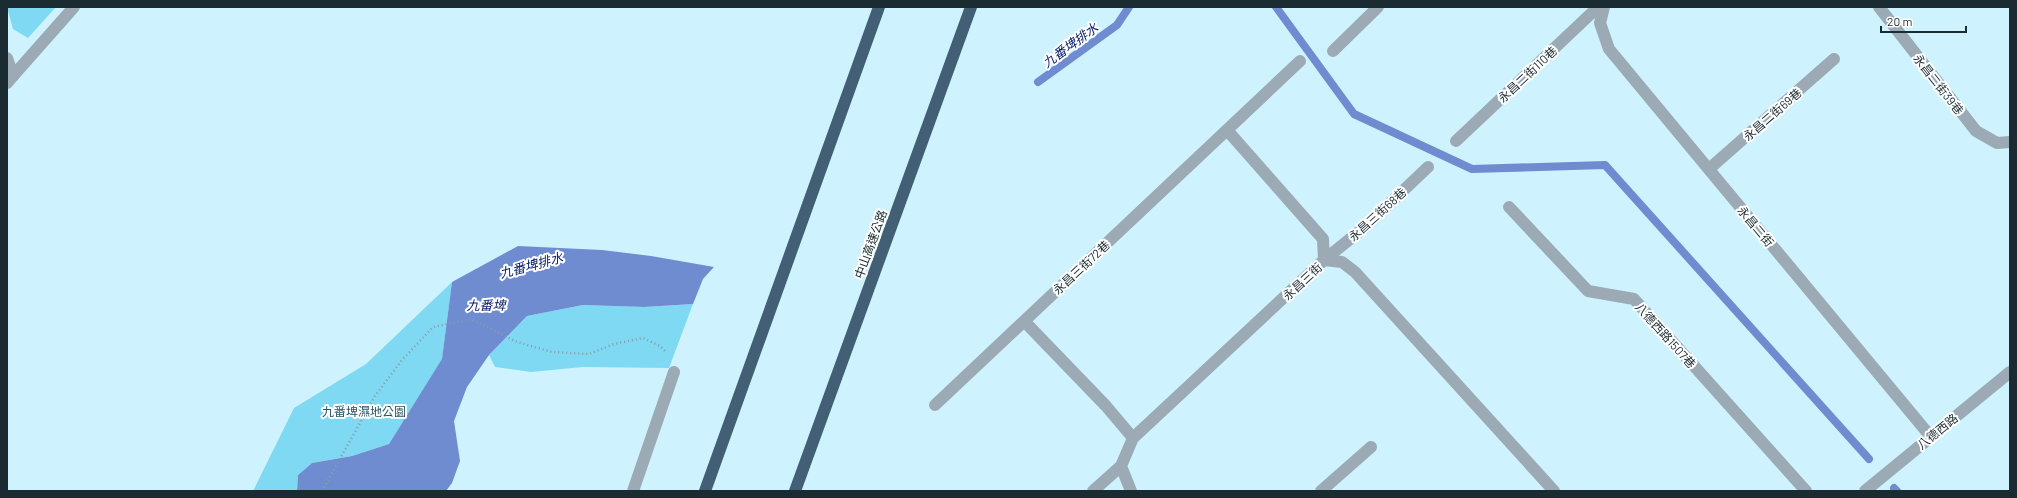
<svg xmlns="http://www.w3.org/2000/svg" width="2017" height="498" font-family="Barlow,'Noto Sans TC',sans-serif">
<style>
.green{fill:#80d9f2}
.water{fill:#708cd0}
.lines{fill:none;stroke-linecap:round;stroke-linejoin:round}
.stream{stroke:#708cd0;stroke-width:8}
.path{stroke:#819ea6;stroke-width:2.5;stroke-dasharray:1 3;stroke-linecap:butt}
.lane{stroke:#9caab5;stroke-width:12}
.street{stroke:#9caab5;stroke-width:12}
.highway{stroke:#425f75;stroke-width:12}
.labels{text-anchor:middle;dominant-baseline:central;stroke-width:4;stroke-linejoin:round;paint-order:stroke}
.street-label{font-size:12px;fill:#1a2c31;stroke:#fff}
.park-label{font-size:12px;fill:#275662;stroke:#fff}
.water-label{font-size:13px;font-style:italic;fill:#0c206e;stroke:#fff}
</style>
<rect width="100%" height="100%" fill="#cff3fe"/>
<path class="green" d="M7 7H56L28 38 13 29Z
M452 282 442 360 389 444 352 456 312 463 298 475 297 491H253L294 408 366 364Z
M693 304 669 368 583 367 531 372 495 367 489 355 527 316 583 305 644 307Z"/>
<path class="water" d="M518 246 602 250 651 256 714 267 703 279 693 304 644 307 583 305 527 316 489 355 467 387 454 421 460 461 452 483 446 491H297L298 475 312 463 352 456 389 444 442 359 452 282Z"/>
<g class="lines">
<path class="stream" d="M1276 7 1354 114 1472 169 1605 165 1869 459
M1038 82 1117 25 1129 7
M1894 488 1897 491"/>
<path class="path" d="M322 491 375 396 402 360 433 327 471 319 517 342 552 352 589 354 614 344 643 338 660 346 667 353"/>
<path class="lane" d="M1879 7 1976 131 1997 143 2010 142
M1333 51 1378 7
M13 76 74 7
M1227 130 1323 239 1324 260
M1456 141 1598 7
M1709 169 1834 59
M1509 207 1588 291 1634 299 1806 491
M1324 260 1365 227 1428 167
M1024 321 1106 406 1133 438
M935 405 1300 61
M633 491 674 372
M1093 491 1121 466
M1321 491 1371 447"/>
<path class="street" d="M1604 7 1600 23 1609 49 1931 437
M7 58 13 76 7 83
M1131 491 1121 466 1133 438 1324 260 1342 262 1355 272 1554 491
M1865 491 2010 372"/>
<path class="highway" d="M705 491 879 7
M795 491 971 7"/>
</g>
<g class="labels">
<g class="street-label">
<text transform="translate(1527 74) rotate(-43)">永昌二街110巷</text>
<text transform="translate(1939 84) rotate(52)">永昌二街39巷</text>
<text transform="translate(1772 114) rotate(-41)">永昌二街69巷</text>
<text transform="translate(1377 214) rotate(-42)">永昌三街68巷</text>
<text transform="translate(1756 226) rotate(50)">永昌二街</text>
<text transform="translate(870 244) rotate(-70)">中山高速公路</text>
<text transform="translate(1081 267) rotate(-43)">永昌三街72巷</text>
<text transform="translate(1302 281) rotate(-43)">永昌三街</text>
<text transform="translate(1666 335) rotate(48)">八德西路1507巷</text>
<text transform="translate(1937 431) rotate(-39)">八德西路</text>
</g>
<g class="park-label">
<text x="364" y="411">九番埤濕地公園</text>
</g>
<g class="water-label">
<text transform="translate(1070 45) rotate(-36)">九番埤排水</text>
<text transform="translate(531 265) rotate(-15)">九番埤排水</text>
<text x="486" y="305">九番埤</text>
</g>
</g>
<rect width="2017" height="498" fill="none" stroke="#1a2c31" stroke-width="16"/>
<path d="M1881 26v6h85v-6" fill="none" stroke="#1a2c31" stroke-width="2"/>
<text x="1887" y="26" font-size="12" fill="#1a2c31" stroke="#ffffff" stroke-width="3" paint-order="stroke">20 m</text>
</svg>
